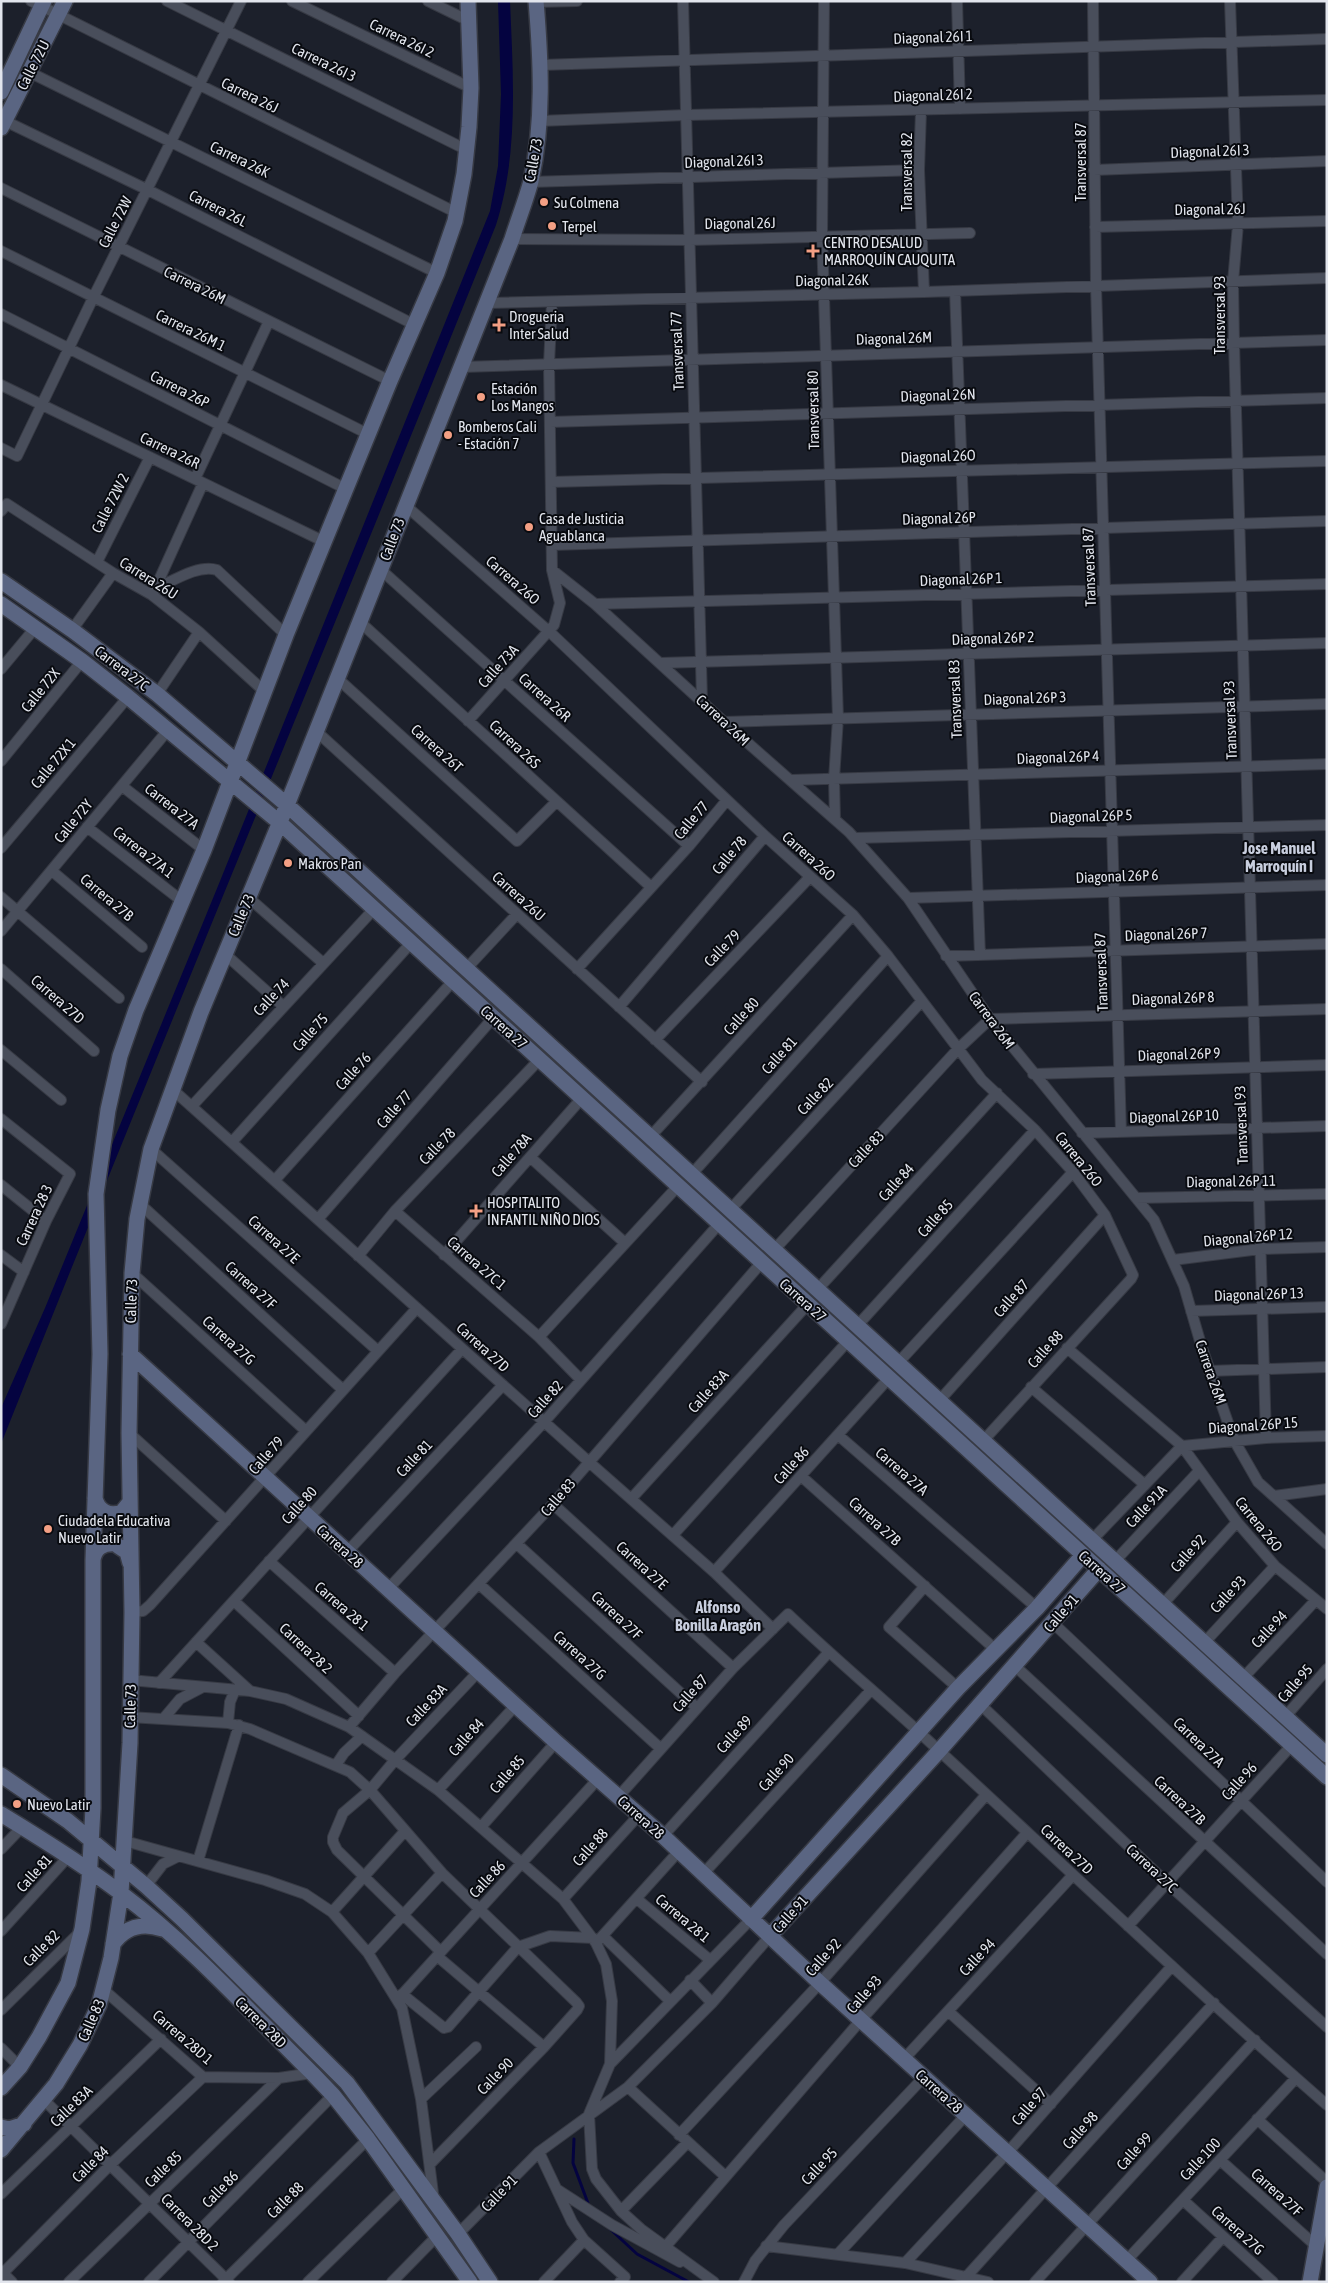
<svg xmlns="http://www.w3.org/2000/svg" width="1328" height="2283" font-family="'Asap Condensed',sans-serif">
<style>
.water{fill:#040340}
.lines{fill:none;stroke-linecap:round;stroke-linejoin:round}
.stream{stroke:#040340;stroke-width:3}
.street-casing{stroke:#373a44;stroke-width:12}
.secondary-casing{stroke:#373a44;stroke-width:18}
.street{stroke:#494e5b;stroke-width:10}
.secondary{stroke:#5a6582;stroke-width:15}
.poi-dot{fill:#f39f84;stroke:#080a0f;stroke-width:2}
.labels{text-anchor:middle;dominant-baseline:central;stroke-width:4;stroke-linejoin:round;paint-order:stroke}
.street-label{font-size:15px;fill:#e2e5ed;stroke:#080a0f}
.poi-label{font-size:15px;fill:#e2e5ed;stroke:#080a0f;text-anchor:start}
.neighbourhood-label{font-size:16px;font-weight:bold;fill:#c8cede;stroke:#080a0f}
</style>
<rect width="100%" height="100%" fill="#1c202b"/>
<path class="water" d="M498 1H510C513 76 519 153 496 225 333 632 163 1037 1 1444V1408L45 1308 218 886 490 211 498 166 501 94Z"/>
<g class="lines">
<path class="stream" d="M574 2139 573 2163 589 2206
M609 2228 637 2254 689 2282"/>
<g class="street-casing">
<path id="street" d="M31 1 457 213
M167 1 467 150
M292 1 471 88
M428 1 469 21
M683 1 702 700
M824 1 822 237 838 718 834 779 835 819
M957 1 960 109
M1093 1 1096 286 1121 1132
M1230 1 1238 224 1233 282 1234 342 1266 1438
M536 2 577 1
M541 65 1327 39
M29 72 437 273
M921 111 919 170 924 292
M5 121 148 190 415 325
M540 121 686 115 1327 100
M1094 170 1327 161
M530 182 919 170
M1 188 390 381
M1095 227 1327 221
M512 239 689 240 970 233
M1 251 368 434
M955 291 980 955
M488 303 924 292 1327 278
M1 314 346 489
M462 367 1327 340
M1 385 325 542
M550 422 1327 398
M1 448 17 456 93 298 241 1
M195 479 269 321
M551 482 1327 461
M405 505 553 635 765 836 853 915 888 956 982 1080 1035 1130 1073 1172 1105 1215 1133 1275 1131 1279 983 1441
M1 511 7 504 113 573 152 595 199 632 265 692
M552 545 1327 521
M97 562 150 457
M380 569 689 846
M552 570 595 604 724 722 849 832 908 898 990 1019 1154 1220 1184 1286 1202 1348 1234 1440 1258 1482 1327 1544
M155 589C173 581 198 564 217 570L286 635
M154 591 203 483
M595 604 1327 584
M360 622 651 887
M72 630 113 573
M660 663 1327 643
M1 669 35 628
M337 678 517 841 556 802
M157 694 199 632
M468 721 554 625 560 603 552 570 549 364 552 302
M724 722 1327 704
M316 731 702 1082
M1 761 82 661
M791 780 1327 764
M122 786 204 850
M87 827 182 901
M856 838 1327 825
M1 848 128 697
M52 871 142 947
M1 897 119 998
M249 898 323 963
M908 898 1327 885
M1 931 168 730
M225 954 283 1006
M946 956 1327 944
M1 969 94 1051
M466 969 517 914
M577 969 689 846 727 800
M619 1007 765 836
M655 1040 810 877
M1 1050 61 1100
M1033 1074 1327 1065
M172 1089 589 1462 714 1572 773 1629
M192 1106 374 909
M1 1119 70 1174 46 1221 1 1324
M1082 1133 1327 1126
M650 1137 853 915
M232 1142 411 943
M151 1149 378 1351
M530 1157 625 1243
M691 1175 888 956
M275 1180 453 981
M1 1185 46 1221
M1136 1198 1327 1194
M140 1204 342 1389
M730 1210 921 1002
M395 1211 539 1337 581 1380
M318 1219 493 1018
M774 1250 958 1049 990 1019 1327 1009
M1 1255 24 1272
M444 1255 582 1098
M358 1256 395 1211 539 1060
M1173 1260 1260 1249 1327 1247
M132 1273 306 1431
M817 1290 997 1093
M1191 1311 1327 1307
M857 1326 1035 1130
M539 1337 678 1186
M1067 1348 1182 1446 1237 1522 1275 1566 1327 1609
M898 1363 1073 1172
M1209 1371 1327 1367
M1031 1387 1144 1484
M939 1401 1105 1215
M129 1433 226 1521
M838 1435 1037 1608
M1182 1446 1266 1438 1327 1436
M801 1476 996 1650
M1274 1496 1327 1489
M631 1499 808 1304
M553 1504 733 1668
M673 1535 848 1341
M1092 1540 1182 1446
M517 1544 697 1708
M347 1552 503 1385
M269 1561 395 1673
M1115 1561 1199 1471
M714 1572 889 1378
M479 1584 660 1748
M925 1586 889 1627 958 1688
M388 1589 544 1422 719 1224
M234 1601 359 1716
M1162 1605 1237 1522
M132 1612 143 1611 150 1605 417 1308
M1052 1622 1327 1882
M196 1642 250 1691
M1204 1643 1275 1566
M1015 1666 1327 1954
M1243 1678 1316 1600
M130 1680 250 1691 286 1699 349 1727 438 1790 563 1899 596 1943 606 1964 612 2001 610 2064 589 2114 592 2169 596 2179 621 2211 641 2229 714 2282
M159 1683 462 1349
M981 1705 1167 1883 1327 2027
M129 1717 228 1723 250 1729 350 1772 370 1790 442 1873 576 2002 579 2006 577 2010 544 2047 430 2164
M1285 1717 1327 1669
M164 1718 180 1699 201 1688
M228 1723 230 1702 235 1690
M349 1727 395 1673 553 1504 762 1262
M336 1765 344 1753 362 1736
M438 1790 516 1705
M619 1796 733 1668 788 1614C831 1655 876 1693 920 1733 1055 1857 1188 1984 1327 2105
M481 1827 556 1742
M663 1836 828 1653
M125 1841 265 1880 305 1894 332 1912 368 1953 402 2008 421 2099 434 2201
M1 1849 22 1827
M198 1861 239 1725
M704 1873 871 1690
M146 1886 163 1864 179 1856
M563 1899 639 1815
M637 1899 710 1960
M332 1912 405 1831
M1128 1926 1292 1745
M1 1931 68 1857
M603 1936 670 2001
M596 1943 679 1851
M441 1952 337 1850 333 1842V1837L343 1813 370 1790 395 1760 479 1671
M368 1953 442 1873
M437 1956 544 2047
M690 1980 712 2003
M104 1990 203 2077 279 2078 312 2073
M402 1994 444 2028 448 2027 518 1947 550 1936 593 1938
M398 1999 598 1779
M1 2010 82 1930
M948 2011 1051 2104
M1 2048 20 2067
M904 2059 1072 1876
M610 2064 751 1919
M628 2087 725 2176
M421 2099 476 2047
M44 2100 229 2282
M1257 2119 1327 2182
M679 2135 820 1983 986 1795
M539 2152 572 2222 584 2240 625 2277 620 2282
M1220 2160 1315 2245
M558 2190 612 2225 680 2262
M1 2194 161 2039
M1183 2200 1273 2282
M621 2211 687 2143
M458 2234 539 2152 628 2087 712 2003 770 1936
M666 2246 861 2020 1027 1833
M766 2246 905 2263 988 2282
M838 2254 966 2115
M1126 2261 1296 2078
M905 2263 1008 2152 1172 1966
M1 2271 12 2282
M1 2275 111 2164 203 2077
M967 2276 1214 2003
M69 2282 279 2078
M149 2282 333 2095
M223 2282 368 2139
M308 2282 403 2189
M392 2282 438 2235
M544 2282 584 2240
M744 2282 755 2261 784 2225 924 2077
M1035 2282 1255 2040
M1182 2282 1223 2237"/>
</g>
<g class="secondary-casing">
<path id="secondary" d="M1 92 44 1
M1 128 65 1
M1 581 72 630 157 694 287 805 1327 1755
M1 604 82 661 128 697 279 822 1327 1777
M130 1354 556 1742 663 1836 820 1983 1150 2282
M95 1498C98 1511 109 1517 122 1512L130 1502
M93 1560C95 1548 103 1543 115 1544L127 1552 130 1563
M1 1775 68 1821 146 1886 182 1919 347 2083 458 2234 490 2282
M1 1814C42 1839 84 1865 122 1894 191 1946 250 2012 312 2073L333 2095 368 2139 470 2282
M751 1919 958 1688 1037 1608 1083 1555
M770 1936 939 1751 1099 1569
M113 1944C125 1927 142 1922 162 1929
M1 2088 20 2067 39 2037 68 1983 82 1929 89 1881 93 1808V1560L100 1354 96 1194 108 1110 120 1056 136 1010 204 850 286 635 390 381 437 273 455 221 464 174 469 127 471 88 468 1
M1 2127 9 2129 24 2124
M1 2150 56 2084 80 2045 99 2005 111 1958 121 1893 130 1743 132 1612 129 1433 132 1273 137 1219 151 1149 201 1012 287 805 512 239C518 220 526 200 531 181 544 121 541 62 536 1
M1310 2282 1327 2187"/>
</g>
<use href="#street" class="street"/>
<use href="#secondary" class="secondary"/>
</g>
<g class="poi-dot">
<circle cx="544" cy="202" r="5"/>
<circle cx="552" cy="226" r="5"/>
<path d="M810.5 243.5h5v5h5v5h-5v5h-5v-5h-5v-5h5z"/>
<path d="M496.5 317.5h5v5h5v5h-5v5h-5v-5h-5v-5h5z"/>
<circle cx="481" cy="397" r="5"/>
<circle cx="448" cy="435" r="5"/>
<circle cx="529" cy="527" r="5"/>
<circle cx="288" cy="863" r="5"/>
<path d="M473.5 1203.5h5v5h5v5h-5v5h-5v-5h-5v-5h5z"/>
<circle cx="48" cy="1529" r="5"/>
<circle cx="17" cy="1804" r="5"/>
</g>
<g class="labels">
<g class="street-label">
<text transform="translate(933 37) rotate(-2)">Diagonal 26I 1</text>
<text transform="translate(402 38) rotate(26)">Carrera 26I 2</text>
<text transform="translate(324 62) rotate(26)">Carrera 26I 3</text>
<text transform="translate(33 65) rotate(-63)">Calle 72U</text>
<text transform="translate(250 95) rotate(26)">Carrera 26J</text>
<text transform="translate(933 95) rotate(-2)">Diagonal 26I 2</text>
<text transform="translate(1210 151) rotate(-2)">Diagonal 26I 3</text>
<text transform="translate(240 159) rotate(26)">Carrera 26K</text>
<text transform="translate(533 160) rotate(-80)">Calle 73</text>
<text transform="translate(724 161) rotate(-2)">Diagonal 26I 3</text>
<text transform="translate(1080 162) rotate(-90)">Transversal 87</text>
<text transform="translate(906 172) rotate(-90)">Transversal 82</text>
<text transform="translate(218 208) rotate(27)">Carrera 26L</text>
<text transform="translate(1210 209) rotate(-1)">Diagonal 26J</text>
<text transform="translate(115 222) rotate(-63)">Calle 72W</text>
<text transform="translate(740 223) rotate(-1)">Diagonal 26J</text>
<text transform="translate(832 280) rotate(-1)">Diagonal 26K</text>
<text transform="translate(195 285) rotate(26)">Carrera 26M</text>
<text transform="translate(1219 315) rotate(-90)">Transversal 93</text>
<text transform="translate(191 330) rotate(26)">Carrera 26M 1</text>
<text transform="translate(894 338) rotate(-2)">Diagonal 26M</text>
<text transform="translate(677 351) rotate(-92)">Transversal 77</text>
<text transform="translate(180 389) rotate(27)">Carrera 26P</text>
<text transform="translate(938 395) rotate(-2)">Diagonal 26N</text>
<text transform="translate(813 410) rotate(-91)">Transversal 80</text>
<text transform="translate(170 450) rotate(26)">Carrera 26R</text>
<text transform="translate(938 456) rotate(-2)">Diagonal 26O</text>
<text transform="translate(110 503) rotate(-63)">Calle 72W 2</text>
<text transform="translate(939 518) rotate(-2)">Diagonal 26P</text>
<text transform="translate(392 539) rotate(-69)">Calle 73</text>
<text transform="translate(1089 567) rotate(-92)">Transversal 87</text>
<text transform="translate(149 578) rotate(32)">Carrera 26U</text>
<text transform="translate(961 579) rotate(-2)">Diagonal 26P 1</text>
<text transform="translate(513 580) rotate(41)">Carrera 26O</text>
<text transform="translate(993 638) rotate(-2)">Diagonal 26P 2</text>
<text transform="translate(498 666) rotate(-48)">Calle 73A</text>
<text transform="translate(122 668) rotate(37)">Carrera 27C</text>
<text transform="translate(40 690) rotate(-51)">Calle 72X</text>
<text transform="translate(545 697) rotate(42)">Carrera 26R</text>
<text transform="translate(1025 698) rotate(-2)">Diagonal 26P 3</text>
<text transform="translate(955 699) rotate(-92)">Transversal 83</text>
<text transform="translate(723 720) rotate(43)">Carrera 26M</text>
<text transform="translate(1230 720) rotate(-92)">Transversal 93</text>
<text transform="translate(515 744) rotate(43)">Carrera 26S</text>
<text transform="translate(437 748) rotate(42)">Carrera 26T</text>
<text transform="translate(1058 757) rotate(-2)">Diagonal 26P 4</text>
<text transform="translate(53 763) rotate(-50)">Calle 72X 1</text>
<text transform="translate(172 806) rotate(38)">Carrera 27A</text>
<text transform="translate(1091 816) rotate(-2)">Diagonal 26P 5</text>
<text transform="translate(691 820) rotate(-50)">Calle 77</text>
<text transform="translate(73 821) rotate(-51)">Calle 72Y</text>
<text transform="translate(144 852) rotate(38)">Carrera 27A 1</text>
<text transform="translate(729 855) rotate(-50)">Calle 78</text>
<text transform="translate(809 856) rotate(42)">Carrera 26O</text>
<text transform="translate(1117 876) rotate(-2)">Diagonal 26P 6</text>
<text transform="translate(519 896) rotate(42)">Carrera 26U</text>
<text transform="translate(107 897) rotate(40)">Carrera 27B</text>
<text transform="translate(241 915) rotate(-67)">Calle 73</text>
<text transform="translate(1166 934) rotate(-2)">Diagonal 26P 7</text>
<text transform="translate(722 948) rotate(-46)">Calle 79</text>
<text transform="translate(1101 972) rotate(-92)">Transversal 87</text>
<text transform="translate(271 997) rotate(-47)">Calle 74</text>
<text transform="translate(1173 998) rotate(-2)">Diagonal 26P 8</text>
<text transform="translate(58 999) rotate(41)">Carrera 27D</text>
<text transform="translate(741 1016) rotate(-48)">Calle 80</text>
<text transform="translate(992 1020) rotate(54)">Carrera 26M</text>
<text transform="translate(504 1027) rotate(42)">Carrera 27</text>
<text transform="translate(310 1032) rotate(-48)">Calle 75</text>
<text transform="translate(1179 1054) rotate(-2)">Diagonal 26P 9</text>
<text transform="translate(779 1055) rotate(-48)">Calle 81</text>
<text transform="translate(353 1071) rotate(-48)">Calle 76</text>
<text transform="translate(815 1096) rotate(-47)">Calle 82</text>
<text transform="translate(394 1109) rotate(-49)">Calle 77</text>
<text transform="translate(1174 1116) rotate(-2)">Diagonal 26P 10</text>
<text transform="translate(1241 1125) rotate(-92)">Transversal 93</text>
<text transform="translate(437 1146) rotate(-46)">Calle 78</text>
<text transform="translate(866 1149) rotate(-47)">Calle 83</text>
<text transform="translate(511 1155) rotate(-49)">Calle 78A</text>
<text transform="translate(1079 1159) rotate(51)">Carrera 26O</text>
<text transform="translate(1231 1181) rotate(-1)">Diagonal 26P 11</text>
<text transform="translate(896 1182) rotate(-48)">Calle 84</text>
<text transform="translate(34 1215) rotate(-65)">Carrera 28 3</text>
<text transform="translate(935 1218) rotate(-48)">Calle 85</text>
<text transform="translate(1248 1237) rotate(-5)">Diagonal 26P 12</text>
<text transform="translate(274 1239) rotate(42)">Carrera 27E</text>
<text transform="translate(477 1263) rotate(41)">Carrera 27C 1</text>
<text transform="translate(251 1285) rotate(42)">Carrera 27F</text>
<text transform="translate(1259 1294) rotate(-2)">Diagonal 26P 13</text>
<text transform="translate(1011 1298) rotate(-48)">Calle 87</text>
<text transform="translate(803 1300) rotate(42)">Carrera 27</text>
<text transform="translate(131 1301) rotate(-88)">Calle 73</text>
<text transform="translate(229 1340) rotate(42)">Carrera 27G</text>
<text transform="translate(483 1347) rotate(42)">Carrera 27D</text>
<text transform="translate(1045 1349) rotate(-48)">Calle 88</text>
<text transform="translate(1211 1372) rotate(71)">Carrera 26M</text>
<text transform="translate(708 1391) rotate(-48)">Calle 83A</text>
<text transform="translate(545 1399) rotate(-48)">Calle 82</text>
<text transform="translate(1253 1425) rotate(-4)">Diagonal 26P 15</text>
<text transform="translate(266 1455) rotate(-49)">Calle 79</text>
<text transform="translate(414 1458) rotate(-47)">Calle 81</text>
<text transform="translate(791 1465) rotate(-48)">Calle 86</text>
<text transform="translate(902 1471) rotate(41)">Carrera 27A</text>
<text transform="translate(558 1497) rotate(-49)">Calle 83</text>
<text transform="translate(299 1505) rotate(-48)">Calle 80</text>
<text transform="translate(1146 1506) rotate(-47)">Calle 91A</text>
<text transform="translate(875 1521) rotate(42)">Carrera 27B</text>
<text transform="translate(1259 1524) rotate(51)">Carrera 26O</text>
<text transform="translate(340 1546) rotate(42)">Carrera 28</text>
<text transform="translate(1188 1553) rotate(-48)">Calle 92</text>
<text transform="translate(642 1565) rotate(42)">Carrera 27E</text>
<text transform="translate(1102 1572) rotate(42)">Carrera 27</text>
<text transform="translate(1228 1594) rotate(-47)">Calle 93</text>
<text transform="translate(342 1606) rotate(41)">Carrera 28 1</text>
<text transform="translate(1061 1613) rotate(-49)">Calle 91</text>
<text transform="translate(617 1615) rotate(43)">Carrera 27F</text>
<text transform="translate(1269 1629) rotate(-47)">Calle 94</text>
<text transform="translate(306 1648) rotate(43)">Carrera 28 2</text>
<text transform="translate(580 1655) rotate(42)">Carrera 27G</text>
<text transform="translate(1295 1683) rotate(-49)">Calle 95</text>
<text transform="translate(690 1693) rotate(-48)">Calle 87</text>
<text transform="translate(426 1705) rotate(-47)">Calle 83A</text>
<text transform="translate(130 1706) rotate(-89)">Calle 73</text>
<text transform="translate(734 1734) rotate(-48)">Calle 89</text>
<text transform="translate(466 1737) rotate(-48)">Calle 84</text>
<text transform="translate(1199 1742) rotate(44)">Carrera 27A</text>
<text transform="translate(776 1772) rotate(-48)">Calle 90</text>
<text transform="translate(507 1774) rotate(-49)">Calle 85</text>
<text transform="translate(1239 1781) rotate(-48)">Calle 96</text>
<text transform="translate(1180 1800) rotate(43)">Carrera 27B</text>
<text transform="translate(641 1817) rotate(42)">Carrera 28</text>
<text transform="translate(590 1847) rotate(-48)">Calle 88</text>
<text transform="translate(1067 1849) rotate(43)">Carrera 27D</text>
<text transform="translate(1152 1868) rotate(43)">Carrera 27C</text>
<text transform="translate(34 1873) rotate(-48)">Calle 81</text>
<text transform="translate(487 1879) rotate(-47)">Calle 86</text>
<text transform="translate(790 1914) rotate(-48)">Calle 91</text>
<text transform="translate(683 1918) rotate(40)">Carrera 28 1</text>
<text transform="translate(41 1948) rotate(-45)">Calle 82</text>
<text transform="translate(823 1957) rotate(-48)">Calle 92</text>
<text transform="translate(977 1957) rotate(-47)">Calle 94</text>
<text transform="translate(864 1994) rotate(-49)">Calle 93</text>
<text transform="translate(91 2020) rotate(-66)">Calle 83</text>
<text transform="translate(261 2022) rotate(45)">Carrera 28D</text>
<text transform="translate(183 2037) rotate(41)">Carrera 28D 1</text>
<text transform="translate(495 2076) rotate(-46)">Calle 90</text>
<text transform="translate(939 2091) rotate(42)">Carrera 28</text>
<text transform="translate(71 2106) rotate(-44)">Calle 83A</text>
<text transform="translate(1029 2106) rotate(-49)">Calle 97</text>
<text transform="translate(1080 2130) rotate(-48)">Calle 98</text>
<text transform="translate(1134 2151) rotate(-48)">Calle 99</text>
<text transform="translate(1200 2159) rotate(-47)">Calle 100</text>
<text transform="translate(90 2164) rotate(-45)">Calle 84</text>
<text transform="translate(819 2166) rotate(-47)">Calle 95</text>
<text transform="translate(163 2169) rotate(-44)">Calle 85</text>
<text transform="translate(220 2189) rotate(-46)">Calle 86</text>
<text transform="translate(1277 2192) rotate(42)">Carrera 27F</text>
<text transform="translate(499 2193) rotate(-46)">Calle 91</text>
<text transform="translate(285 2200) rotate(-45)">Calle 88</text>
<text transform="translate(190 2222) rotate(45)">Carrera 28D 2</text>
<text transform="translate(1238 2230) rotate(42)">Carrera 27G</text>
</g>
<g class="poi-label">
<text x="554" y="202">Su Colmena</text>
<text x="562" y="226">Terpel</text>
<text x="824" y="242">CENTRO DESALUD<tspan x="824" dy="17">MARROQUÍN CAUQUITA</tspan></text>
<text x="509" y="316">Drogueria<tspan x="509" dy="17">Inter Salud</tspan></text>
<text x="491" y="388">Estación<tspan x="491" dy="17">Los Mangos</tspan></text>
<text x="458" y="426">Bomberos Cali<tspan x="458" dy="17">- Estación 7</tspan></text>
<text x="539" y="518">Casa de Justicia<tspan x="539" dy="17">Aguablanca</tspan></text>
<text x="298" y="863">Makros Pan</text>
<text x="487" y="1202">HOSPITALITO<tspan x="487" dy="17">INFANTIL NIÑO DIOS</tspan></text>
<text x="58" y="1520">Ciudadela Educativa<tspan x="58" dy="17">Nuevo Latir</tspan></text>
<text x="27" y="1804">Nuevo Latir</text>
</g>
<g class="neighbourhood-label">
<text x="1279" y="848">Jose Manuel<tspan x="1279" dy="18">Marroquín I</tspan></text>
<text x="718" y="1607">Alfonso<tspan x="718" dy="18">Bonilla Aragón</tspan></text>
</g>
</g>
<rect width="1328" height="2283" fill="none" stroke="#e2e5ed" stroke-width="5"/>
</svg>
